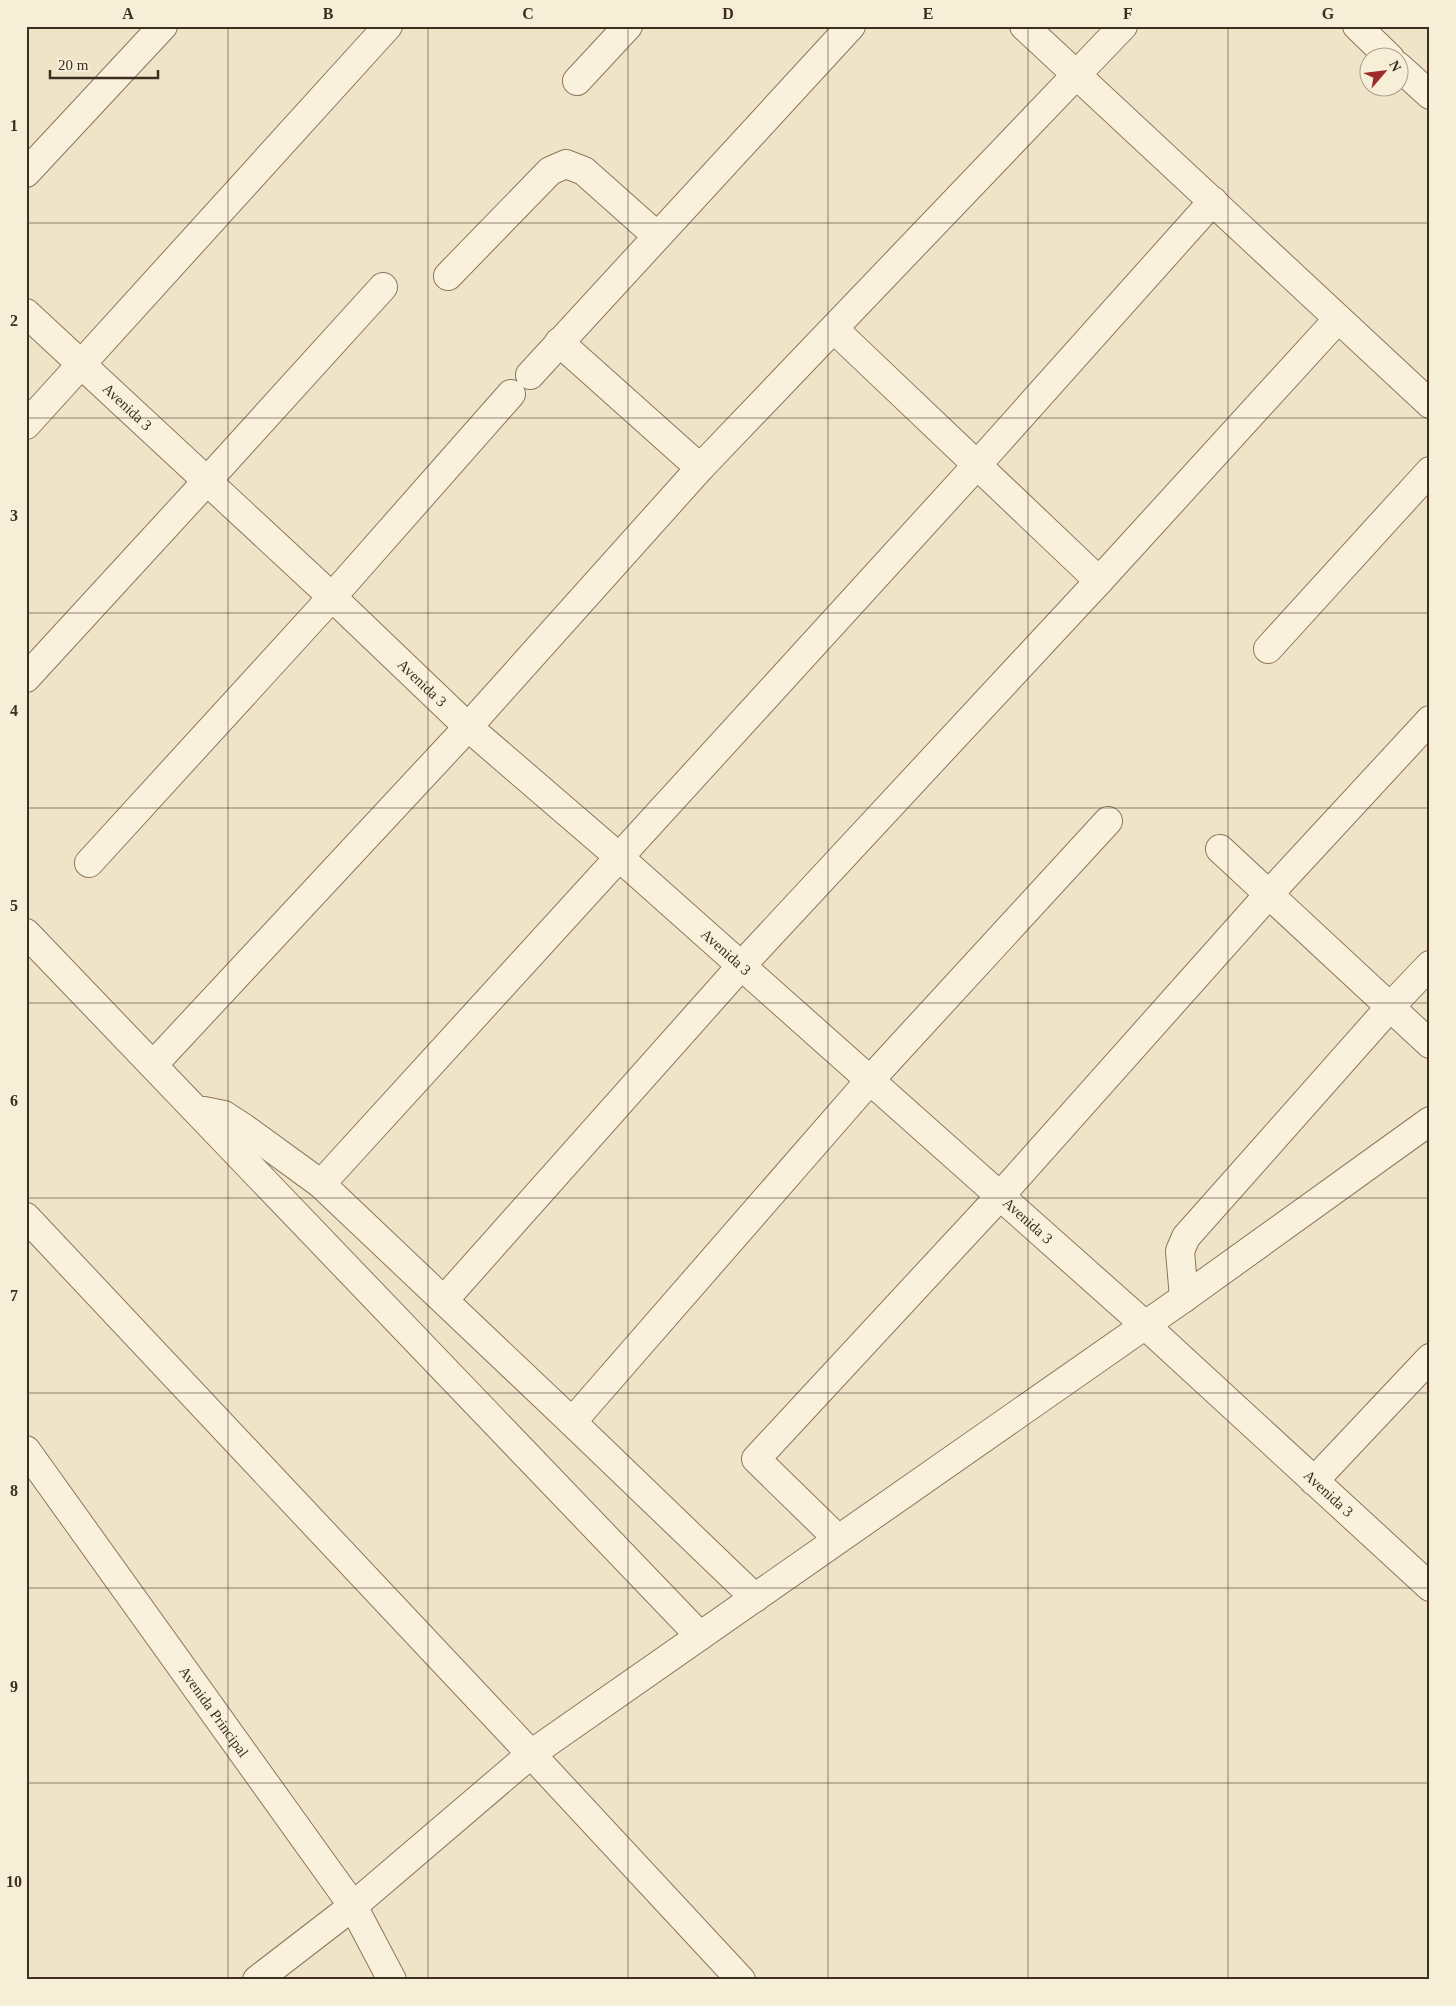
<svg xmlns="http://www.w3.org/2000/svg" width="1456" height="2006" font-family="'Times New Roman',serif">
<style>
.lines{fill:none;stroke-linecap:round;stroke-linejoin:round}
.minor-casing{stroke:#8d765c;stroke-width:30}
.minor{stroke:#faf1dc;stroke-width:28}
.grid{fill:none;stroke:#3d2e20;stroke-width:1;stroke-opacity:0.55}
.labels{text-anchor:middle;dominant-baseline:central;stroke-width:4;stroke-linejoin:round;paint-order:stroke}
.street-label{font-size:15px;fill:#3d2e20;stroke:#f7eed8}
.neatline{fill:none;stroke:#3d2e20;stroke-width:2}
.grid-label{font-size:16px;text-anchor:middle;font-weight:bold;fill:#3d2e20}
</style>
<rect width="100%" height="100%" fill="#f0e4c8"/>
<g class="lines">
<g class="minor-casing">
<g id="minor">
<path d="M1024 26 1430 404"/>
<path d="M1357 26 1390 58"/>
<path d="M1398 66 1430 95"/>
<path d="M577 81 628 26"/>
<path d="M26 173 163 26"/>
<path d="M448 276 550 171 566 164 584 171 657 236"/>
<path id="s1" d="M26 313 332 597 468 727 619 857 1145 1325 1430 1587"/>
<path d="M834 329 1099 581"/>
<path d="M559 342 700 468"/>
<path d="M530 375 851 26"/>
<path d="M26 425 388 26"/>
<path d="M1268 649 1430 471"/>
<path d="M26 678 207 481 383 287"/>
<path d="M1220 849 1430 1044"/>
<path d="M89 863 332 597 511 394"/>
<path d="M26 933 700 1636"/>
<path d="M154 1064 468 727 700 468 1123 26"/>
<path d="M204 1111 224 1115 244 1128 321 1184 572 1422 755 1598"/>
<path d="M321 1184 977 465 1213 201"/>
<path d="M26 1217 531 1754 741 1980"/>
<path d="M1184 1298 1180 1251 1186 1237 1390 1007 1430 965"/>
<path d="M444 1300 741 966 1099 581 1338 319"/>
<path d="M572 1422 870 1080 1108 821"/>
<path id="s2" d="M26 1450 353 1906 392 1980"/>
<path d="M1314 1481 1430 1358"/>
<path d="M838 1539 756 1459 1000 1196 1269 894 1430 720"/>
<path d="M257 1980 353 1906 531 1754 1184 1298 1430 1121"/>
</g>
</g>
<use href="#minor" class="minor"/>
</g>
<path class="grid" d="M228 26V1980M428 26V1980M628 26V1980M828 26V1980M1028 26V1980M1228 26V1980M26 223H1430M26 418H1430M26 613H1430M26 808H1430M26 1003H1430M26 1198H1430M26 1393H1430M26 1588H1430M26 1783H1430"/>
<g class="labels">
<g class="street-label">
<text stroke="none"><textPath href="#s1" startOffset="138">Avenida 3</textPath></text>
<text stroke="none"><textPath href="#s1" startOffset="542">Avenida 3</textPath></text>
<text stroke="none"><textPath href="#s1" startOffset="948">Avenida 3</textPath></text>
<text stroke="none"><textPath href="#s1" startOffset="1352">Avenida 3</textPath></text>
<text stroke="none"><textPath href="#s1" startOffset="1758">Avenida 3</textPath></text>
<text stroke="none"><textPath href="#s2" startOffset="322">Avenida Principal</textPath></text>
</g>
</g>
<rect width="1456" height="2006" fill="none" stroke="#f7eed8" stroke-width="55"/>
<g transform="translate(1384 72) rotate(62)"><circle r="24" fill="#f7eed8" stroke="#ada18e"/>
<path d="M0-4L9 19L0 12L-9 19Z" fill="#9e2a2b"/>
<text y="-8" font-size="14" font-weight="bold" text-anchor="middle" fill="#3d2e20">N</text>
</g>
<path d="M50 70v8h108v-8" fill="none" stroke="#3d2e20" stroke-width="2.5"/>
<text x="58" y="70" font-size="15" fill="#3d2e20" stroke="#f7eed8" stroke-width="4" paint-order="stroke">20 m</text>
<rect x="28" y="28" width="1400" height="1950" class="neatline"/>
<g class="grid-label">
<text x="128" y="19">A</text>
<text x="328" y="19">B</text>
<text x="528" y="19">C</text>
<text x="728" y="19">D</text>
<text x="928" y="19">E</text>
<text x="1128" y="19">F</text>
<text x="1328" y="19">G</text>
<text x="14" y="131">1</text>
<text x="14" y="326">2</text>
<text x="14" y="521">3</text>
<text x="14" y="716">4</text>
<text x="14" y="911">5</text>
<text x="14" y="1106">6</text>
<text x="14" y="1301">7</text>
<text x="14" y="1496">8</text>
<text x="14" y="1692">9</text>
<text x="14" y="1887">10</text>
</g>
</svg>
